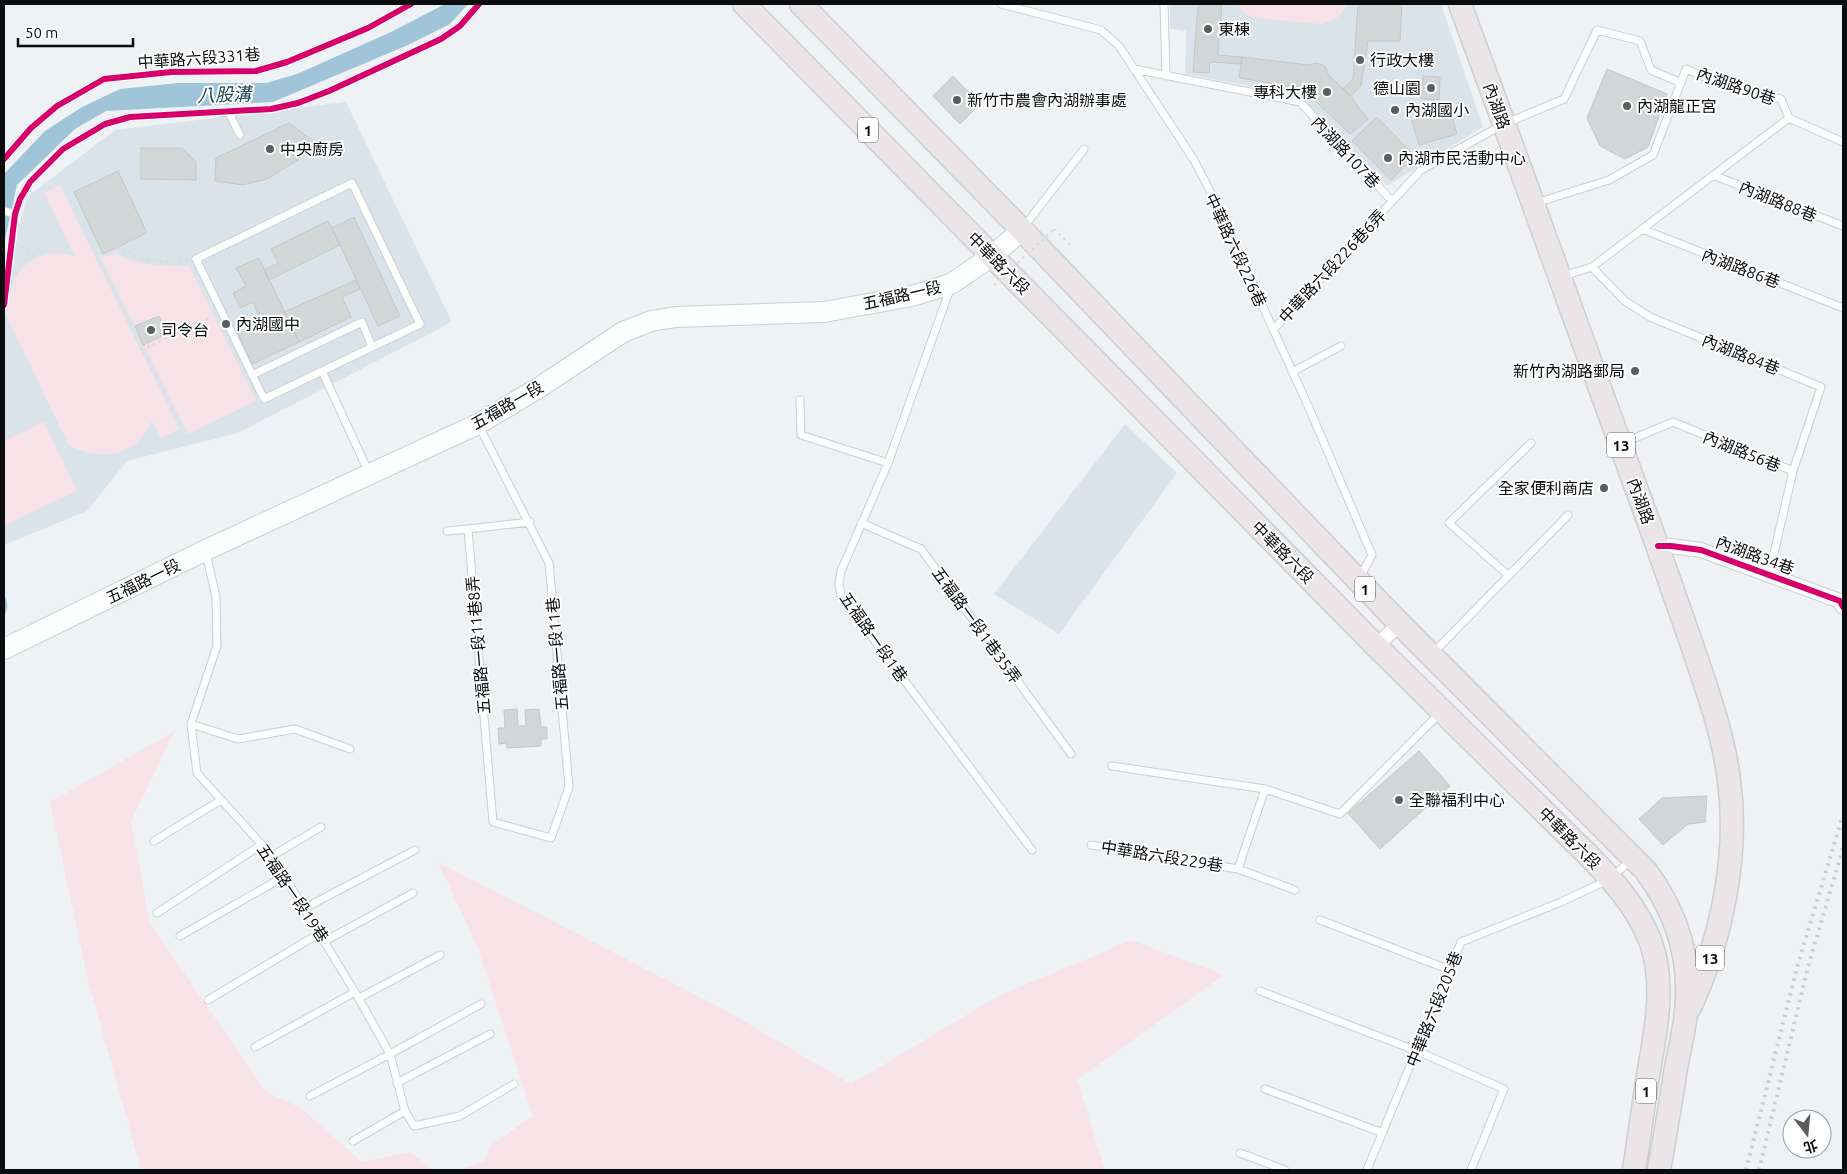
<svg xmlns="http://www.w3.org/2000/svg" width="1847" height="1174" font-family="Ubuntu,'Noto Sans TC',sans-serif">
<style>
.built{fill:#dae3e9}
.green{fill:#f7e3e7}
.water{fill:#a0c5d9}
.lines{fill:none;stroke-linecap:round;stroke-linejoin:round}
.stream{stroke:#a0c5d9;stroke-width:4.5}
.building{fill:#d3d6d7;stroke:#c4c7c9}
.service-casing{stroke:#cccfd1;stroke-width:9}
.minor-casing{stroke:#cccfd1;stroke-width:16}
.secondary-casing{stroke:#cccfd1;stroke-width:22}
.primary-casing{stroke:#cccecf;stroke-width:25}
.path{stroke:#dadbdc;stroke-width:2.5;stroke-dasharray:2.5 4;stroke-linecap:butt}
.service{stroke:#fcfdfd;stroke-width:7}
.minor{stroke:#fcfdfd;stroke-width:14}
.secondary{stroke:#fcfdfd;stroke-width:20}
.primary{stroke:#ebe5e7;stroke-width:22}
.rail{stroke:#cdcdcf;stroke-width:4;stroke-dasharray:2.5 5;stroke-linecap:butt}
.path-bridge{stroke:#dadbdc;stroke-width:2.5;stroke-dasharray:2.5 4;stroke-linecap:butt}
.cycleway-casing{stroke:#fefefe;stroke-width:9}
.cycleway{stroke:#d6006c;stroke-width:6}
.poi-dot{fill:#5a5c5e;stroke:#fefefe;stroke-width:2}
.labels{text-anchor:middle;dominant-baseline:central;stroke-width:4;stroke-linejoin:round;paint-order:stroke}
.shield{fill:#fefefe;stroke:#535555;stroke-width:1}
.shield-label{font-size:15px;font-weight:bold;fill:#0a0c0d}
.poi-label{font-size:16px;fill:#0a0c0d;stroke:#fefefe;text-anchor:start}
.street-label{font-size:16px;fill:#0a0c0d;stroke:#fefefe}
.water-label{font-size:18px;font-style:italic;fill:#1a4459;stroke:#fefefe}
</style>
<rect width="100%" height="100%" fill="#eef2f4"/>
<path class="built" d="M1170 4H1441L1483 127 1387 186 1295 94 1185 74 1186 31 1170 29Z
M346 102 452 322 238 433 127 461 87 511 4 545V326L17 232 28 196 115 130Z
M1125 424 1177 473 1059 634 994 594Z"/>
<path class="green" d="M1237 4H1348L1337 18 1322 24 1254 18 1245 13Z
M60 185 179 429 161 438 152 421C147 428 142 438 136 443 114 460 92 455 69 446L7 317C8 284 18 257 56 253 62 253 69 255 75 256L44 193Z
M114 253C139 266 161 266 189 266L256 401 188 434 101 258Z
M44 422 77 491 4 525V441Z
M175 731 131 821 150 923 266 1092 301 1108 362 1162 410 1152 434 1170H141L87 976 50 802Z
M438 862 725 1010 851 1084 998 996 1132 940 1224 975 1077 1080 1105 1170H458L484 1162 491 1145 533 1116 477 946Z"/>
<path class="water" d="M445 4H468L450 24 408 45 273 102 106 111 75 129 17 185 4 244V174L45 131 82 107 120 89 178 83H266L297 74 391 32Z"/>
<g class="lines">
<path class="stream" d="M4 599 5 606 4 611"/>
</g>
<path class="building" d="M1198 4H1222L1218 55 1242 57 1241 64 1210 62 1209 73 1193 72Z
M1358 4H1402L1400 41H1368L1361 86 1350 96 1343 88 1353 79Z
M1242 57 1309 65 1317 63 1325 66 1328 74 1350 96 1368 119 1350 134 1302 88 1239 78Z
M1607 69 1667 94 1648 147 1625 159 1600 146 1587 118Z
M953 76 980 104 960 124 933 96Z
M1423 76 1440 77 1439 100 1421 99Z
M1450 110 1457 134 1419 145 1412 121Z
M1377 117 1415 156 1391 180 1352 141Z
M289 123 313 141 298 160 267 179 243 185 215 181 216 158Z
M141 148H182L196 162V180L141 179Z
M118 171 147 233 103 254 74 192Z
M354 217 400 316 378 326 332 228Z
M328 221 340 245 269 280 264 270 278 263 271 249Z
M259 258 299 342 252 364 238 334 262 323 253 302 240 308 233 293 246 286 236 268Z
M356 280 360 289 342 297 351 317 299 342 284 312Z
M159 316 167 334 143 345 135 326Z
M517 709 518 726H526L525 710 539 709 541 727H547V739H541V746L507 748V743L499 744 498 728H505L504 710Z
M1419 751 1450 786 1380 849 1348 813Z
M1707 796 1705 822 1688 824 1663 845 1639 819 1662 798Z"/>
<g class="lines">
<g class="service-casing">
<path id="service" d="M1001 4 1101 30 1119 46 1194 160 1212 195 1309 408 1372 555 1360 577
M1164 4 1166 76
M1134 69 1300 102 1392 201
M228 111 240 135
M4 159 31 128 57 106 104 79 171 72 256 71 287 62 368 28 411 4
M1713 175 1843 226
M352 183 420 324 264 399 196 259Z
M1536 203 1609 180 1653 155 1686 69 1731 88 1781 99 1789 118 1843 142
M4 211 15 214
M1023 228 1084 149
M1642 229 1841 307
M1592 267 1625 301 1650 317 1821 387 1793 471
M1563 276 1592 267 1789 118
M950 289 888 463 841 571 839 584 841 596 1032 850
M4 305 15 214 20 199 30 182 63 149 105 124 130 117 271 109 298 103 329 91 441 39 460 26 479 4
M1273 330 1421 170 1504 124 1564 99 1597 30 1640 41 1651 70 1681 83
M322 371 369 473
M1292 372 1341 346
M252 375 362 322 372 347
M800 400 801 435 888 463
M479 426 549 563 569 787 551 838 493 822 468 529 530 522
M1623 443 1673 422 1793 471 1769 575
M861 523 921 549 1071 754
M447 531 468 529
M206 553 216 597 217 646 191 724 197 773 272 856 355 992 390 1054 481 1004
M1509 576 1449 523 1531 443
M1432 654 1568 515
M191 724 238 739 295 729 350 749
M1112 766 1265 789
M154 841 221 800
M1091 845 1238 869 1295 890
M272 856 321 827
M1238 869 1265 789 1340 814 1440 713
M305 908 415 850
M157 913 261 845
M1320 920 1450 970
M180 936 285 876
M325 941 413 893
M1260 991 1417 1051 1504 1089 1471 1170
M359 998 440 955
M208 1000 320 933
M255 1047 355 992
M397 1083 490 1034
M1265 1089 1383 1133
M310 1096 390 1054 405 1111 414 1126 460 1116 514 1084
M353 1141 405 1111
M1240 1153 1285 1170
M1367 1170 1461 942 1561 902 1610 879 1631 860"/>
</g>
<g class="minor-casing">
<path id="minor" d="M1658 546H1671L1701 550 1840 601 1843 607
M1376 646 1400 624"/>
</g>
<g class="secondary-casing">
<path id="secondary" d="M4 649 206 550 478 424 540 387 623 332 651 321 676 317 824 312 912 296 951 284 992 256 1022 230"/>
</g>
<g class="primary-casing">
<path id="primary" d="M744 4 1376 646 1587 854C1613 880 1638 908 1651 943 1666 985 1655 1034 1648 1076 1643 1107 1639 1139 1634 1170
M801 4 1022 230 1400 624 1646 871C1671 905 1687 945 1687 988 1688 1015 1681 1042 1676 1068 1671 1102 1665 1136 1659 1170
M1460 4C1519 163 1576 323 1634 482 1654 535 1672 589 1691 642 1706 687 1723 732 1729 780 1739 854 1722 939 1690 1007"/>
</g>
<path class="path" d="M1054 229 1069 244 1066 248
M22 247 37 258
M117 247 140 258 163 262 187 260
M230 308 238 304
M141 350 212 317"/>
<use href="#service" class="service"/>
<use href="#minor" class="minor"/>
<use href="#secondary" class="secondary"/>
<use href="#primary" class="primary"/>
<path class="rail" d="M1746 1170 1798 964 1843 815
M1759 1170 1808 967 1843 848"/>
<path class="path-bridge" d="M994 285 1054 229"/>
<g class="cycleway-casing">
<path id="cycleway" d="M4 159 31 128 57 106 104 79 171 72 256 71 287 62 368 28 411 4
M4 305 15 214 20 199 30 182 63 149 105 124 130 117 271 109 298 103 329 91 441 39 460 26 479 4
M1658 546H1671L1701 550 1840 601 1843 607"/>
</g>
<use href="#cycleway" class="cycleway"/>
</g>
<g class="poi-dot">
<circle cx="1208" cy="29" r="5"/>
<circle cx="1360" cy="60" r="5"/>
<circle cx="1431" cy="88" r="5"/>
<circle cx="1327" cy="92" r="5"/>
<circle cx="957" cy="100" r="5"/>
<circle cx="1627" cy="106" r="5"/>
<circle cx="1395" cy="110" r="5"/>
<circle cx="270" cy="149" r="5"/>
<circle cx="1388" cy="158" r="5"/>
<circle cx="226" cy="324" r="5"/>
<circle cx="151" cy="330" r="5"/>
<circle cx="1635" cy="371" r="5"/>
<circle cx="1604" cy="488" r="5"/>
<circle cx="1399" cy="800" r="5"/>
</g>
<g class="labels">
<g class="shield">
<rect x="858" y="117.5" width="20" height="25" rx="4"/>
<rect x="1607" y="432.5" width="28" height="25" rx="4"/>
<rect x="1355" y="576.5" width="20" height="25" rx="4"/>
<rect x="1696" y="945.5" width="28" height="25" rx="4"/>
<rect x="1636" y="1078.5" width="20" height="25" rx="4"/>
</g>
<g class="shield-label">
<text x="868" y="130">1</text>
<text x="1621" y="445">13</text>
<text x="1365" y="589">1</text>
<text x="1710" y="958">13</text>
<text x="1646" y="1091">1</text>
</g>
<g class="poi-label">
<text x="1218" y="29">東棟</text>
<text x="1370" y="60">行政大樓</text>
<text x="1421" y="88" text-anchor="end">德山園</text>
<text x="1317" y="92" text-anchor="end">專科大樓</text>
<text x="967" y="100">新竹市農會內湖辦事處</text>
<text x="1637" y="106">內湖龍正宮</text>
<text x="1405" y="110">內湖國小</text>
<text x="280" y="149">中央廚房</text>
<text x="1398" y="158">內湖市民活動中心</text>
<text x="236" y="324">內湖國中</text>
<text x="161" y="330">司令台</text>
<text x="1625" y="371" text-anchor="end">新竹內湖路郵局</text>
<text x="1594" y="488" text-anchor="end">全家便利商店</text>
<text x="1409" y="800">全聯福利中心</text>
</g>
<g class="street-label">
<text transform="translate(199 58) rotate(-4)">中華路六段331巷</text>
<text transform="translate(1736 86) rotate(19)">內湖路90巷</text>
<text transform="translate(1497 106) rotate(70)">內湖路</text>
<text transform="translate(1346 152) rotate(47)">內湖路107巷</text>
<text transform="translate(1778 201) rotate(22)">內湖路88巷</text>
<text transform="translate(1236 250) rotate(65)">中華路六段226巷</text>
<text transform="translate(999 263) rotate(45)">中華路六段</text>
<text transform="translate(1332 266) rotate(-47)">中華路六段226巷6弄</text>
<text transform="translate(1741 268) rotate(21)">內湖路86巷</text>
<text transform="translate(902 295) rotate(-13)">五福路一段</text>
<text transform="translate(1741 354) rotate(22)">內湖路84巷</text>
<text transform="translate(507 405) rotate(-30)">五福路一段</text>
<text transform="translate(1742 451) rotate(22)">內湖路56巷</text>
<text transform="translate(1641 501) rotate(70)">內湖路</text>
<text transform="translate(1283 552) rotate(45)">中華路六段</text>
<text transform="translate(1755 555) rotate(20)">內湖路34巷</text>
<text transform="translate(143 581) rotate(-26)">五福路一段</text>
<text transform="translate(977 625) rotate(54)">五福路一段1巷35弄</text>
<text transform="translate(874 637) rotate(55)">五福路一段1巷</text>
<text transform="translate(478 645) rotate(-95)">五福路一段11巷8弄</text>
<text transform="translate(557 654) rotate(-95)">五福路一段11巷</text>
<text transform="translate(1570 838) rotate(45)">中華路六段</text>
<text transform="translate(1162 856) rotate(9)">中華路六段229巷</text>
<text transform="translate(293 893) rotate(56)">五福路一段19巷</text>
<text transform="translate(1434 1009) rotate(-68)">中華路六段205巷</text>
</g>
<g class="water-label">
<text transform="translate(224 94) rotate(-2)">八股溝</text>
</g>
</g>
<rect width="1847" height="1174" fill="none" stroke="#0a0c0d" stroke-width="10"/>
<g transform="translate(1807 1134) rotate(164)"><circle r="24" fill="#fefefe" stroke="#9c9d9e"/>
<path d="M0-4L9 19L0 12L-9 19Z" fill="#5a5c5e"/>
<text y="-8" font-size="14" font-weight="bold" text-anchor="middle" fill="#0a0c0d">北</text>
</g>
<path d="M18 38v8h115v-8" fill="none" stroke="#0a0c0d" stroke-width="2.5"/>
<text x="25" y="38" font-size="15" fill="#0a0c0d" stroke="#fefefe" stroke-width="4" paint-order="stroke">50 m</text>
</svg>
